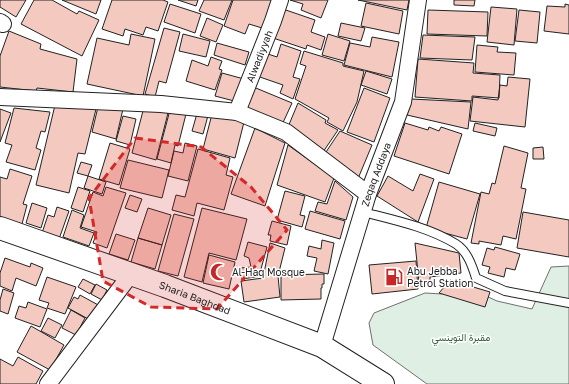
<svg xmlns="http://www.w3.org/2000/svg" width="569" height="384" font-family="'Golos Text',Vazirmatn,sans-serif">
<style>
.green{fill:#e0efe3;stroke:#6f6f6f}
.building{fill:#f3c9c0;stroke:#222}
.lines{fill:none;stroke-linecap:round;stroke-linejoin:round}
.lane-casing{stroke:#222;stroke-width:10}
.street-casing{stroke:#222;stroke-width:18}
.secondary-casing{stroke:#222;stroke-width:24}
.lane{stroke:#fff;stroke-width:8}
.street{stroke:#fff;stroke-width:16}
.secondary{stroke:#fff;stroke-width:22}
.marked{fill:#d62828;fill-opacity:0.2;stroke:#d62828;stroke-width:3;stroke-dasharray:8 5;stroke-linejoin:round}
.labels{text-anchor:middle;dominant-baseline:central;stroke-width:3;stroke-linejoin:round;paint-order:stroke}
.street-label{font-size:10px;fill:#222;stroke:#fff}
.poi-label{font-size:10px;fill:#222;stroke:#fff;text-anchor:start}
.park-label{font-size:10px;fill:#2f5e38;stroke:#fff}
</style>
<rect width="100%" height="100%" fill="#fff"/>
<path class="green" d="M569 266V384H427L373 345 369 323 374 313 425 293 442 294 453 281 497 301 532 309 551 267Z"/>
<path class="building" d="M0 0H26L16 17 0 7Z
M34 0H52L77 14 79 11 99 20 82 56 21 24Z
M62 0H101L96 14Z
M112 0H163L168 2 158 31 146 27 143 35 125 29 123 36 102 29Z
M178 0H198L196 6Z
M204 0H232L224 20 199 11Z
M233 0H273L262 28 249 24 245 34 224 26Z
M290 0H328L321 18 301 10 303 4Z
M358 0H409L407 10Z
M454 0H475L474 6 454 5Z
M366 3 403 11 399 34 361 26Z
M170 4 201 14 195 33 164 22Z
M565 4 569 5V34L544 31 547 6 565 7Z
M491 7 517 9 514 45 487 42Z
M280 8 315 20 311 32 325 37 321 50 307 45 306 49 270 37Z
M428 10 488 12 487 36 427 34Z
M519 10 540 12 537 43 515 41Z
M207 18 223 25 216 42 200 36Z
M341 23 365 28 361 41 338 36Z
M164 28 180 32 166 83 159 81 155 97 145 94Z
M9 31 41 44 40 49 77 59 73 92 37 88 36 91 0 87V56Z
M131 34 155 39 143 96 87 84 97 38 129 45Z
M183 34 210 41 206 57 179 51Z
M328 34 350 41 344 61 322 55Z
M423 35 475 37 472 60 420 58Z
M372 37 399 42 392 77 344 65 350 43 370 47Z
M217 43 249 52 245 65 214 55Z
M281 44 301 51 293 77 300 79 293 99 280 93 283 85 254 75 262 52 277 57Z
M477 45 498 47 497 52 516 53 514 75 475 72Z
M304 51 343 63V66L364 71 357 102 343 131 327 122 329 118 295 99 306 66 300 64Z
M211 57 222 61 219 69 222 70 215 90 186 81 192 60 208 66Z
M418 59 474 63 473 73 500 75 499 98 472 96V101L415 97Z
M366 71 392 79 387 94 361 85Z
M222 73 244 79 238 102 215 96Z
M508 77 530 79 525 127 470 121 473 97 498 100 500 85 507 86Z
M251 86 292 103 281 127 241 110Z
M364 88 390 98 374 142 347 132Z
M411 99 471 102 468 129 407 115Z
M298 103 326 120 325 123 338 130 323 152 288 127Z
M55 105 67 108 68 105 82 106 96 109 85 154 78 153 69 193 36 185Z
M98 107 123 109 116 139 92 132Z
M144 107 168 113 156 160 132 153Z
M14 108 50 112 45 132 41 131 36 148 41 150 35 170 6 162 12 145 5 143Z
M0 109 11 113 0 142Z
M170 110 186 114 178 146 175 145 171 163 157 159Z
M198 110 209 112 203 134 192 131Z
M212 114 244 122 235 158 203 149Z
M123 116 136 119 130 145 116 141Z
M405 123 428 130 429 127 439 131 441 127 462 134 449 174 394 156Z
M475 123 497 128 495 136 473 131Z
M255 128 285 143 265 206 231 194Z
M340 131 372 145 357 181 324 155Z
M110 143 130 149 119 185 99 179Z
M185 143 197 146 188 181 168 176 174 151 183 153Z
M288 145 334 178 325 202 277 185Z
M504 146 528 153 521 188 526 189 516 239 503 236 501 245 479 241V244L471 243 481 192 489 194 492 183 495 184Z
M543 147 544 159H533V148Z
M198 149 230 158 226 175 233 177 224 210 197 203 194 216 172 210 176 195 185 197Z
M128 160 169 170 162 198 120 188Z
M81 162 92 165 88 176 77 173Z
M10 169 32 176 23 204 27 205 22 224 0 218V177L7 179Z
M420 174 434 179 418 222 377 196 388 176 413 191Z
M88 176 106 182 102 194 84 188Z
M335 181 353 197 346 220 315 211 318 202 327 204Z
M439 182 480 194 467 239 426 228Z
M78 187 90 191 83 212 71 208Z
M106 187 126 193 107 248 93 243 97 232 81 227 93 192 103 196Z
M285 191 305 196 300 215 305 216 302 227 277 220Z
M130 195 142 199 137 212 125 208Z
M32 203 47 208 41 228 26 223Z
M57 207 69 211 59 239 42 233 48 215 54 217Z
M148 208 171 215 162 245 138 238Z
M202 208 247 219 236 260 209 253 202 282 184 277Z
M72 210 84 215 80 228 94 233 89 246 63 237Z
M310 211 345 221 340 239 305 229Z
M523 212 569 220V257L517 248Z
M174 214 194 219 178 276 158 271Z
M272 221 291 226 287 245 270 241 271 235H268Z
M116 234 135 240 128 260 109 254Z
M138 238 162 245 155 269 131 262Z
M322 240 334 243 328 274 314 271 317 258 307 256 309 246 321 249Z
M248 242 267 247 261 269 262 276 242 279 240 268 251 267 249 258 244 256Z
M270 243 285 248 278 276 280 297 244 302 241 281 263 278Z
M415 243 459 253 461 273 430 277V281L419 282Z
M495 247 520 254 515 270 506 268 504 277 488 273 490 267 482 265 487 248 494 250Z
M209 255 235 262 229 289 203 283Z
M5 258 30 267 31 263 43 268 36 286 16 278 12 291 0 286V273Z
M416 261 418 289 372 294 369 265Z
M324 274V284H322V288H321V299L281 300V275Z
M47 277 76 287 65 314 47 308 49 303 39 300Z
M83 279 95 285 90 294 78 287Z
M450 280 490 292 485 307 439 293Z
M96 284 107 290 102 300 91 294Z
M3 289 14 293 8 314 0 311V300Z
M80 295 100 306 92 321 68 308 74 297 78 299Z
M28 302 47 309 40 327 15 318 19 306 26 308Z
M71 310 85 318 76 335 62 328Z
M48 318 62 325 55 338 41 331Z
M31 326 64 345 50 370 17 352Z
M18 357 43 371 36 384H0V359L13 366Z"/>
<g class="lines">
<g class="lane-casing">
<path id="lane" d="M363 212C394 220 428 227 456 244 467 251 472 265 476 278L505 291 569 303"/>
</g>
<g class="street-casing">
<g id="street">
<path d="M0 22 3 24"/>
<path d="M0 97 161 104 237 112 286 132 368 194"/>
<path id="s1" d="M237 112 273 21 280 0"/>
<path id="s2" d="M322 346 368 194 403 102 418 0"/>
<path d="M48 384 131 274"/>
</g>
</g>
<g class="secondary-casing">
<g id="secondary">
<path id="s3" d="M0 228 165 286 322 346 383 384"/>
</g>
</g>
<use href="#lane" class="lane"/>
<use href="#street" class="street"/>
<use href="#secondary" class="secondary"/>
</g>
<path class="marked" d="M135 138 201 147 251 187 287 230 217 309 151 307 103 281 89 198Z"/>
<defs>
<g id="mosque-bare" transform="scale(1.38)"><path d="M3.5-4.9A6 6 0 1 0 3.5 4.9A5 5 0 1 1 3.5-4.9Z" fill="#c62828" stroke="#fff" stroke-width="2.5" paint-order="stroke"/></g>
<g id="fuel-bare" transform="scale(1.38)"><path d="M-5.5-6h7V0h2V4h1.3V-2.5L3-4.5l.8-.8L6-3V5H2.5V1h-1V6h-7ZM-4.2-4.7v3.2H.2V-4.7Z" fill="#c62828" stroke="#fff" stroke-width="2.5" paint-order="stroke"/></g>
</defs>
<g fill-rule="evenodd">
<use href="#mosque-bare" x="219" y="272"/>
<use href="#fuel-bare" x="394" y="277"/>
</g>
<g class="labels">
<g class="street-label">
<text stroke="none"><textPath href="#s1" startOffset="60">Alwadiyyah</textPath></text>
<text stroke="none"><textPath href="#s2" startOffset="180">Zeqaq Addaya</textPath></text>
<text stroke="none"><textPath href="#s3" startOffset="207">Sharia Baghdad</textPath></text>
</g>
<g class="poi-label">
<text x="407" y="271">Abu Jebba<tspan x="407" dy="12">Petrol Station</tspan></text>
<text x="232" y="272">Al-Haq Mosque</text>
</g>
<g class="park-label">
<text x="461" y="337">مقبرة التوينسي</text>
</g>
</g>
</svg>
